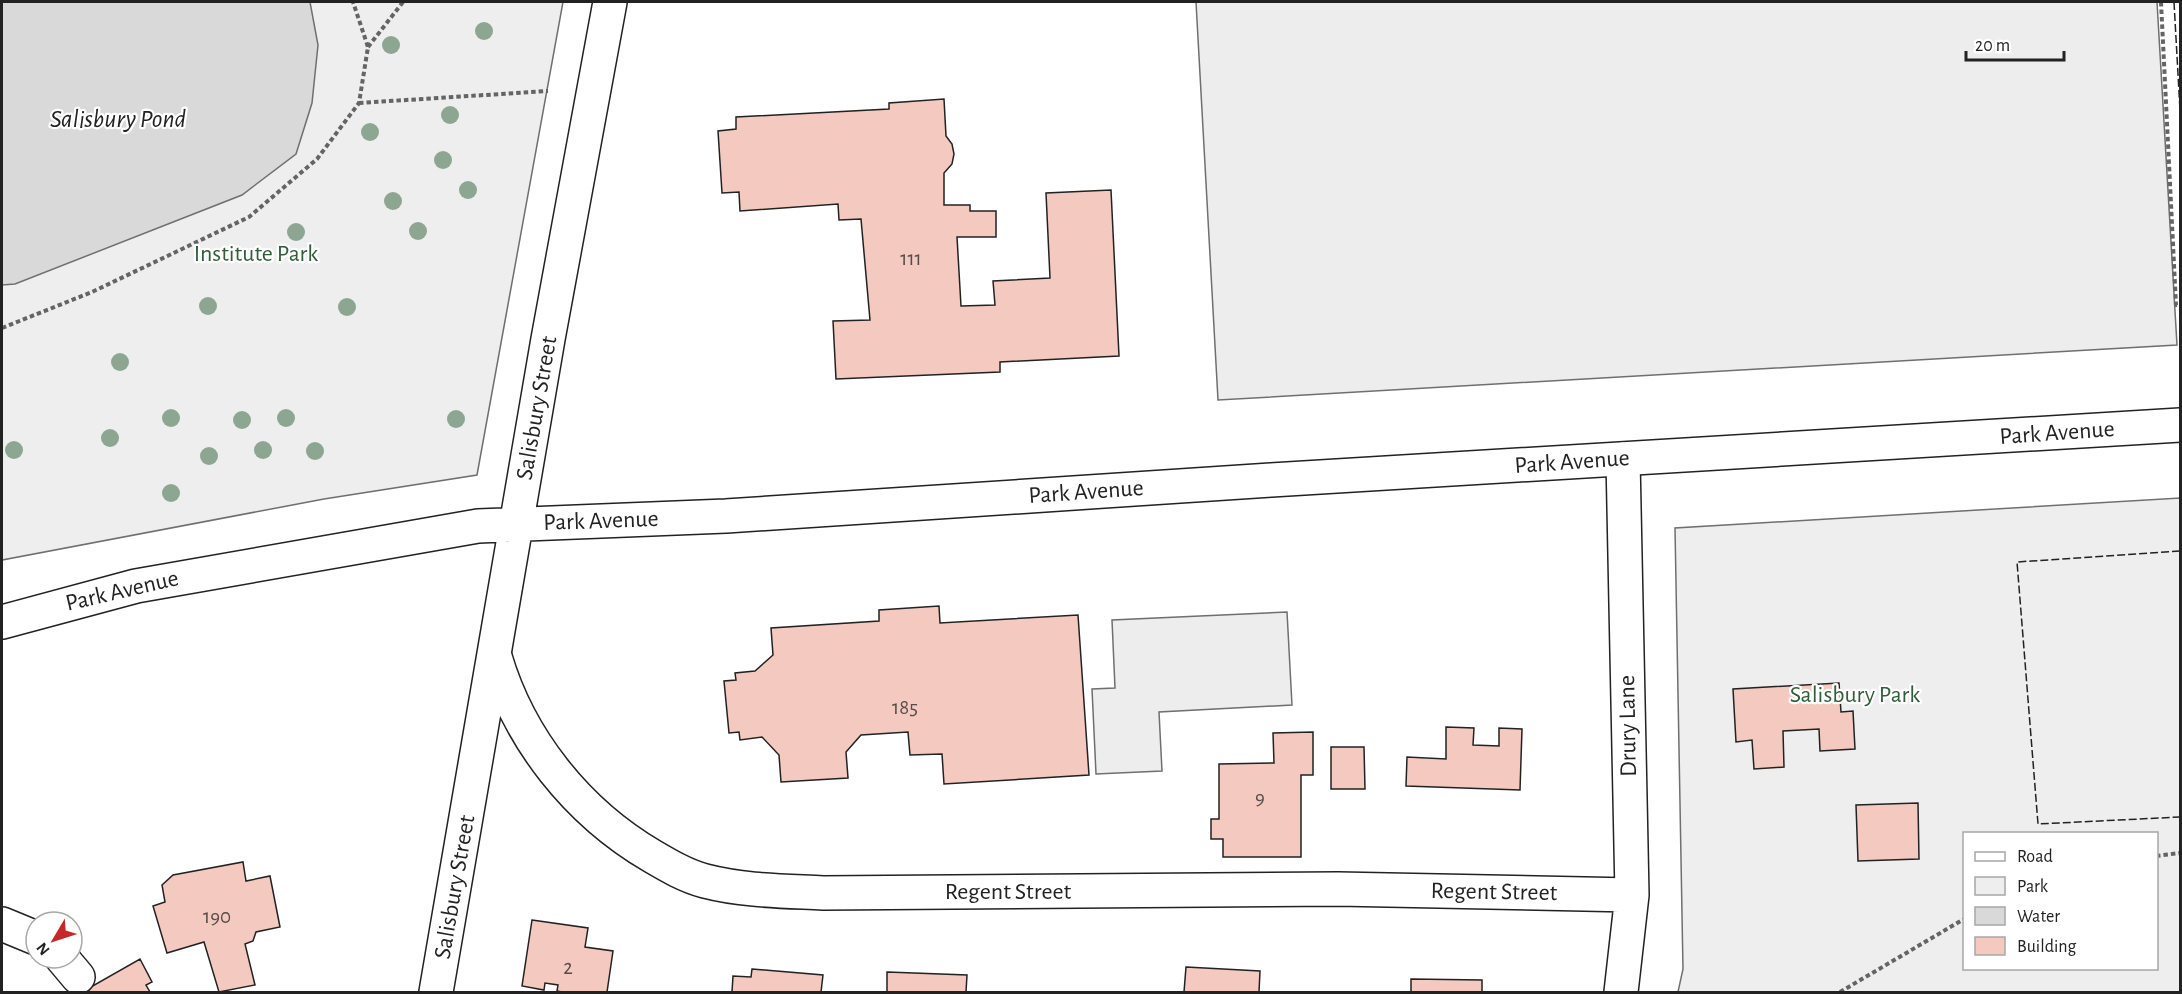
<svg xmlns="http://www.w3.org/2000/svg" width="2182" height="994" font-family="'Alegreya Sans',sans-serif">
<style>
.green{fill:#eee;stroke:#6f6f6f;stroke-width:1.5;fill-rule:evenodd}
.parking{fill:#ededed;stroke:#6f6f6f;stroke-width:1.5}
.water{fill:#d9d9d9;stroke:#6f6f6f;stroke-width:1.5}
.building{fill:#f3c9c0;stroke:#222;stroke-width:1.5}
.lines{fill:none;stroke-linecap:round;stroke-linejoin:round}
.minor-casing{stroke:#222;stroke-width:36}
.major-casing{stroke:#222;stroke-width:36}
.path{stroke:#646464;stroke-width:4;stroke-dasharray:4.5 3;stroke-linecap:butt}
.minor{stroke:#fff;stroke-width:33}
.major{stroke:#fff;stroke-width:33}
.fence{stroke:#222;stroke-width:1.5;stroke-dasharray:8 3;stroke-linecap:butt}
.tree{fill:#8da692}
.labels{text-anchor:middle;dominant-baseline:central;stroke-width:4.5;stroke-linejoin:round;paint-order:stroke}
.number-label{font-size:21px;fill:#564c4a}
.park-label{font-size:24px;fill:#2f5e38;stroke:#fff}
.street-label{font-size:24px;fill:#222;stroke:#fff}
.water-label{font-size:26px;font-style:italic;fill:#222;stroke:#fff}
</style>
<rect width="100%" height="100%" fill="#fff"/>
<path class="green" d="M2 2H563L477 475 324 499 2 560Z
M2180 498V992H1678L1683 969 1675 528ZM1964 834H2156V968H1964Z"/>
<path class="parking" d="M1196 2H2157L2177 345 1218 400Z
M1287 612 1292 705 1159 712 1162 771 1096 774 1092 689 1115 688 1112 620Z"/>
<path class="water" d="M2 2H310L318 45 312 103 296 154 242 195 15 284 2 285Z"/>
<path class="building" d="M944 99 946 136 952 144 954 154 952 164 944 173V205H970V211H996V237H957L961 306 995 305 993 281 1050 278 1046 193 1111 190 1119 356 1000 362V372L836 379 833 321 870 320 861 219 839 220 838 204 740 211 739 192 722 193 718 131 736 129V117L889 109V103Z
M939 606 940 623 1078 615 1089 775 944 784 942 754 910 755 908 732 861 735 846 752 848 778 781 782 779 755 762 737 740 740 739 732 729 733 724 681 736 680 735 673 755 671 773 655 771 628 879 621V610Z
M1839 683 1841 712 1853 711 1855 749 1820 751 1819 729 1783 731 1784 767 1754 769 1752 740 1736 742 1733 689Z
M1446 727 1474 728 1473 745 1499 746V728L1522 729 1520 790 1406 786 1407 757 1446 759Z
M1313 732V775H1301V857H1223V839H1211V819H1219V764L1274 763 1273 733Z
M1331 747H1364L1365 789H1331Z
M1918 803 1919 859 1858 861 1856 805Z
M243 862 246 881 270 876 280 927 256 932 253 941 245 944 255 985 219 992 204 942 167 953 153 906 165 902 162 885 173 875Z
M532 920 588 928 585 947 613 951 607 992H562L557 991 558 985 545 983 544 990 522 986Z
M140 959 152 982 146 985 150 992H82Z
M1186 967 1260 971 1259 992H1184Z
M752 969 823 975 821 992H732L733 976 751 977Z
M887 972 967 975 966 992H887Z
M1411 979 1482 980V992H1411Z"/>
<g class="lines">
<g class="minor-casing">
<path id="minor" d="M495 657C519 739 577 812 652 856 669 866 686 876 705 881 744 891 784 891 823 893L1338 889 1632 895
M2 924 36 938
M62 958 78 977
M1621 992 1632 895 1623 459"/>
</g>
<g class="major-casing">
<path id="major" d="M2 622 136 586 478 526 726 516 1271 480 2180 425
M436 992 548 339 610 2"/>
</g>
<path class="path" d="M2161 2 2176 305H2180
M368 47 403 2
M359 103 548 91
M2 328 92 292 249 217 317 159 359 103 368 47 353 2
M2156 856 2180 853
M1840 992 1964 919"/>
<use href="#minor" class="minor"/>
<use href="#major" class="major"/>
<path class="fence" d="M2174 2 2180 110
M2180 551 2017 562 2038 824 2180 817"/>
</g>
<g class="tree">
<circle cx="484" cy="31" r="9"/>
<circle cx="391" cy="45" r="9"/>
<circle cx="450" cy="115" r="9"/>
<circle cx="370" cy="132" r="9"/>
<circle cx="443" cy="160" r="9"/>
<circle cx="468" cy="190" r="9"/>
<circle cx="393" cy="201" r="9"/>
<circle cx="418" cy="231" r="9"/>
<circle cx="296" cy="232" r="9"/>
<circle cx="208" cy="306" r="9"/>
<circle cx="347" cy="307" r="9"/>
<circle cx="120" cy="362" r="9"/>
<circle cx="171" cy="418" r="9"/>
<circle cx="286" cy="418" r="9"/>
<circle cx="456" cy="419" r="9"/>
<circle cx="242" cy="420" r="9"/>
<circle cx="110" cy="438" r="9"/>
<circle cx="14" cy="450" r="9"/>
<circle cx="263" cy="450" r="9"/>
<circle cx="315" cy="451" r="9"/>
<circle cx="209" cy="456" r="9"/>
<circle cx="171" cy="493" r="9"/>
</g>
<g class="labels">
<g class="number-label">
<text x="911" y="258">111</text>
<text x="905" y="707">185</text>
<text x="1260" y="797">9</text>
<text x="217" y="916">190</text>
<text x="568" y="967">2</text>
</g>
<g class="park-label">
<text x="256" y="254">Institute Park</text>
<text x="1855" y="695">Salisbury Park</text>
</g>
<g class="street-label">
<text transform="translate(537 408) rotate(-80)">Salisbury Street</text>
<text transform="translate(2057 433) rotate(-4)">Park Avenue</text>
<text transform="translate(1572 462) rotate(-4)">Park Avenue</text>
<text transform="translate(1086 492) rotate(-4)">Park Avenue</text>
<text transform="translate(601 521) rotate(-2)">Park Avenue</text>
<text transform="translate(122 591) rotate(-13)">Park Avenue</text>
<text transform="translate(1628 726) rotate(-91)">Drury Lane</text>
<text transform="translate(455 887) rotate(-80)">Salisbury Street</text>
<text x="1008" y="892">Regent Street</text>
<text transform="translate(1494 892) rotate(1)">Regent Street</text>
</g>
<g class="water-label">
<text x="118" y="119">Salisbury Pond</text>
</g>
</g>
<rect width="2182" height="994" fill="none" stroke="#222222" stroke-width="6"/>
<rect x="1963" y="832" width="195" height="138" fill="#ffffff" stroke="#a7a7a7" stroke-width="1.5"/>
<rect x="1975" y="852" width="30" height="9" fill="#ffffff" stroke="#a7a7a7" stroke-width="1.5"/>
<text x="2017" y="862" font-size="18" fill="#222222">Road</text>
<rect x="1975" y="877" width="30" height="18" fill="#eeeeee" stroke="#a7a7a7" stroke-width="1.5"/>
<text x="2017" y="892" font-size="18" fill="#222222">Park</text>
<rect x="1975" y="907" width="30" height="18" fill="#d9d9d9" stroke="#a7a7a7" stroke-width="1.5"/>
<text x="2017" y="922" font-size="18" fill="#222222">Water</text>
<rect x="1975" y="937" width="30" height="18" fill="#f3c9c0" stroke="#a7a7a7" stroke-width="1.5"/>
<text x="2017" y="952" font-size="18" fill="#222222">Building</text>
<g transform="translate(54 940) rotate(231)"><circle r="28" fill="#ffffff" stroke="#a7a7a7" stroke-width="1.5"/>
<path d="M0-4.5L10 22L0 15L-10 22Z" fill="#c62828"/>
<text y="-9" font-size="16" font-weight="bold" text-anchor="middle" fill="#222222">N</text>
</g>
<path d="M1966 51v9h98v-9" fill="none" stroke="#222222" stroke-width="3"/>
<text x="1975" y="51" font-size="18" fill="#222222" stroke="#ffffff" stroke-width="4.5" paint-order="stroke">20 m</text>
</svg>
